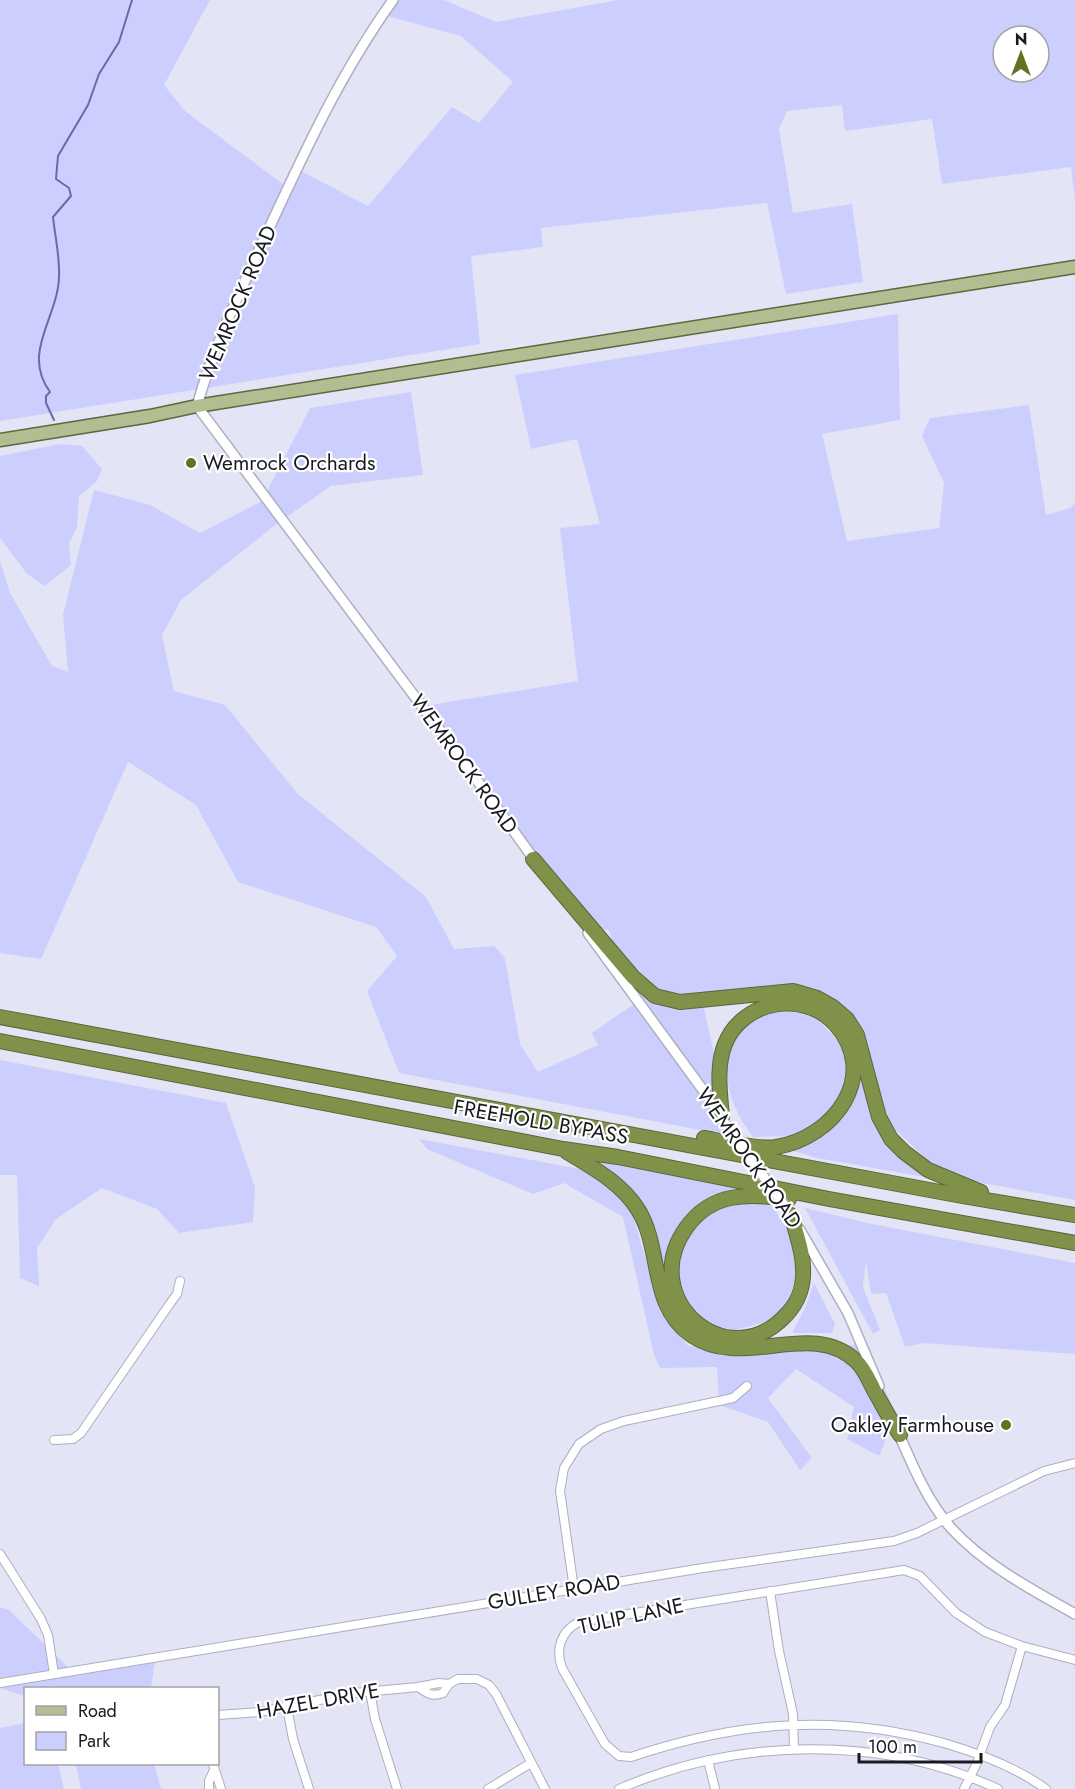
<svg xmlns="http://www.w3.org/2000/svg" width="1075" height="1789" font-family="Jost,sans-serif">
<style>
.green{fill:#cccffe;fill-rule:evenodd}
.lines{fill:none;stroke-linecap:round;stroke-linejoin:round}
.stream{stroke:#696aa8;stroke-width:2}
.minor-casing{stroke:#adaebf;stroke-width:10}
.tertiary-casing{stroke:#adaebf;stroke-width:12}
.primary-casing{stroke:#5c673b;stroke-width:15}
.motorway-casing{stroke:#5c673b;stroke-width:16}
.minor{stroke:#fff;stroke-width:8}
.tertiary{stroke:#fff;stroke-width:9}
.primary{stroke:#b3bd92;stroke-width:12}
.motorway{stroke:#80914a;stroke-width:14}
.tertiary-bridge-casing{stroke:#adaebf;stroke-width:12;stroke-linecap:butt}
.tertiary-bridge{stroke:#fff;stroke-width:9}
.poi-dot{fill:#617220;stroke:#fff;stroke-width:2}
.labels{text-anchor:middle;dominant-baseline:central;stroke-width:4.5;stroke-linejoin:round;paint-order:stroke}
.street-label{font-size:21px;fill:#191a20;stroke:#fff}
.poi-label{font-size:21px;fill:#191a20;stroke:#fff;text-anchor:start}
</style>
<rect width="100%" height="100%" fill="#e3e5f6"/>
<path class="green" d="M0 0H210L164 85 185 111 291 190 301 171 368 206 452 107 479 123 513 82 461 36 387 16 398 0H444L496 22 618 0H1075V201L1071 167 942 184 932 119 845 131 842 105 787 111 779 129 793 213 852 204 863 282 786 294 767 203 541 228 543 247 471 256 480 344 0 421ZM1003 36H1039V72H1003Z
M898 314 900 420 822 434 847 541 939 528 944 483 922 436 930 418 1029 405 1046 515 1070 508 1075 503V1200L961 1179 936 1168 889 1124 846 1008 797 984 701 994 732 1136 399 1073 367 991 397 956 376 927 238 882 196 805 128 762 41 959 0 953V561L10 593 52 666 68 672 63 615 94 490 150 505 200 533 262 501 310 408 411 392 423 475 331 486 279 522 181 600 162 635 174 691 225 705 298 794 426 897 454 949 494 946 505 958 520 1044 538 1072 598 1045 592 1033 637 1002 608 929 590 935 418 707 578 681 560 528 600 524 577 439 531 449 515 375Z
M60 444 82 446 102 469 97 481 79 496 77 527 69 543 71 565 45 586 27 574 0 538V456Z
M793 1011 816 1017 842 1046 847 1070 839 1097 821 1122 793 1136 753 1137C747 1128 740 1119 736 1109 721 1077 723 1037 756 1017 765 1012 783 1013 793 1011Z
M0 1060 226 1103 255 1187 253 1222 179 1233 157 1209 102 1188 56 1219 37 1248 39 1286 20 1278 17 1175H0Z
M859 1063 883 1138 904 1160 925 1177 817 1158 787 1149 826 1134 852 1102Z
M419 1139 612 1175 631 1209 662 1314 687 1345 722 1355 864 1344 896 1414 879 1456 847 1439 854 1407 796 1369 768 1398 812 1458 800 1470 768 1422 719 1405 717 1367 660 1368 654 1355 623 1217 564 1183 533 1194 427 1149Z
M595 1162H605L743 1187C732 1190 717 1192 707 1198 676 1216 667 1242 664 1276 654 1241 649 1207 623 1180 615 1173 604 1167 595 1162Z
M770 1203 791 1234 799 1273 784 1309 763 1323 735 1330 710 1325 691 1306 676 1285 678 1256 691 1229 708 1214 736 1204Z
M805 1208 872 1224 1075 1263V1354L923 1343 905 1347 886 1293 871 1294 866 1261 863 1287 880 1330 873 1334Z
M814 1283 835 1324 832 1333H792L804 1310Z
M0 1607 9 1610 69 1668 156 1655 151 1688H26L25 1696 0 1688Z
M25 1723 26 1764H58L64 1789H0V1728Z
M76 1764H154L161 1789H81Z"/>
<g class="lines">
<path class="stream" d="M54 420 46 403V396L50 392C21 352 58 318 59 277 60 257 55 236 53 217L71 196 69 188 56 179 58 156 88 105 99 74 119 42 132 0"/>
<g class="minor-casing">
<path id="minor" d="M54 1440 73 1439 81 1433 169 1305 177 1294 180 1281
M0 1554 41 1619 48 1635 54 1674
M574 1589 560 1491 564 1468 579 1444 601 1429 624 1421 733 1398 747 1386
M770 1591 779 1651 793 1714 794 1749
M0 1683 703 1568 894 1541 917 1533 1044 1471 1075 1463
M418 1687C428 1694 432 1697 443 1693L449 1684
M370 1691 375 1719 397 1789
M287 1707 293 1739 309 1789
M218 1715 260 1712 354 1693 418 1687 439 1683 449 1684 458 1679H477L489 1685 496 1694 545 1789
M708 1760 715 1789
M213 1764 221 1789
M209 1789V1781L214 1770
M488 1789 531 1763
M619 1789C737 1738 880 1734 998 1789
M964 1789 976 1765 990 1727 1005 1705 1022 1646
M1046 1789C1017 1768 981 1754 947 1744 838 1713 737 1721 631 1757L619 1756 605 1744 562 1668C555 1649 561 1631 579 1622L904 1570 920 1576 956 1613 985 1632 1022 1646 1075 1660"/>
</g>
<g class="tertiary-casing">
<path id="tertiary" d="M393 0C340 74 303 155 265 237 240 292 213 348 197 406L463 761 536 862
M588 933 722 1116
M800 1230 848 1313 879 1386
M898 1432C912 1464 927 1501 951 1528 986 1566 1031 1589 1075 1614"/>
</g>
<g class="primary-casing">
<path id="primary" d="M0 440 150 416 197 406 1075 267"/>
</g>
<g class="motorway-casing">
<path id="motorway" d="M533 859 633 977 655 996 680 1002 793 991 817 998 833 1007 847 1019 857 1035 879 1117 891 1139 904 1152 928 1170 981 1192
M0 1017 962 1196 1075 1215
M0 1041 563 1149 618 1157 829 1199 1075 1243
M704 1138C721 1141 762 1150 776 1147 834 1138 881 1075 835 1024 803 989 742 1001 725 1044 716 1066 720 1093 722 1117
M567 1152C593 1168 620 1182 637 1208 663 1247 648 1305 691 1335 743 1371 811 1318 856 1361 865 1369 869 1381 875 1392 883 1406 891 1421 900 1435
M789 1199C748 1194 712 1191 686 1228 636 1299 728 1378 786 1315 798 1303 804 1286 803 1269 803 1251 796 1233 791 1215"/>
</g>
<use href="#minor" class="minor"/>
<use href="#tertiary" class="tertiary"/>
<use href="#primary" class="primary"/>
<use href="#motorway" class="motorway"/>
<g class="tertiary-bridge-casing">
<path id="tertiary-bridge" d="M726 1124 784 1205"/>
</g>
<use href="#tertiary-bridge" class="tertiary-bridge"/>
</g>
<g class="poi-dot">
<circle cx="191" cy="463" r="6"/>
<circle cx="1006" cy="1425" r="6"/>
</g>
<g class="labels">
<g class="street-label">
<text transform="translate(238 303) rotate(-67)">WEMROCK ROAD</text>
<text transform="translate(464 764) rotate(54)">WEMROCK ROAD</text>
<text transform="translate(541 1122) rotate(10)">FREEHOLD BYPASS</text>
<text transform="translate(749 1158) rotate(55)">WEMROCK ROAD</text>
<text transform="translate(554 1592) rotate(-9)">GULLEY ROAD</text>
<text transform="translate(631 1616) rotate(-12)">TULIP LANE</text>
<text transform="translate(318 1701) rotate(-10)">HAZEL DRIVE</text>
</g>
<g class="poi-label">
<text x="203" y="463">Wemrock Orchards</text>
<text x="994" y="1425" text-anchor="end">Oakley Farmhouse</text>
</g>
</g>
<rect x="24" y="1687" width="195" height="78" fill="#ffffff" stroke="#a3a3a6" stroke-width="1.5"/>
<rect x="36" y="1706" width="30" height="9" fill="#b3bd92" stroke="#a3a3a6" stroke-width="1.5"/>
<text x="78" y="1717" font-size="18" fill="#191a20">Road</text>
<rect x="36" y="1732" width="30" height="18" fill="#cccffe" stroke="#a3a3a6" stroke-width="1.5"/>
<text x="78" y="1747" font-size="18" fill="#191a20">Park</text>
<g transform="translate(1021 54)"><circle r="28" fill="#ffffff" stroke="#a3a3a6" stroke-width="1.5"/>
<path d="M0-4.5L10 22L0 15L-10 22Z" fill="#617220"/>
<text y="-9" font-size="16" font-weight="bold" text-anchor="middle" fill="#191a20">N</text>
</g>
<path d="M859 1753v9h122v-9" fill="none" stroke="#191a20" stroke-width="3"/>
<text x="868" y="1753" font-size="18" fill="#191a20" stroke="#ffffff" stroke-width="4.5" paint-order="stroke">100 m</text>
</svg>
